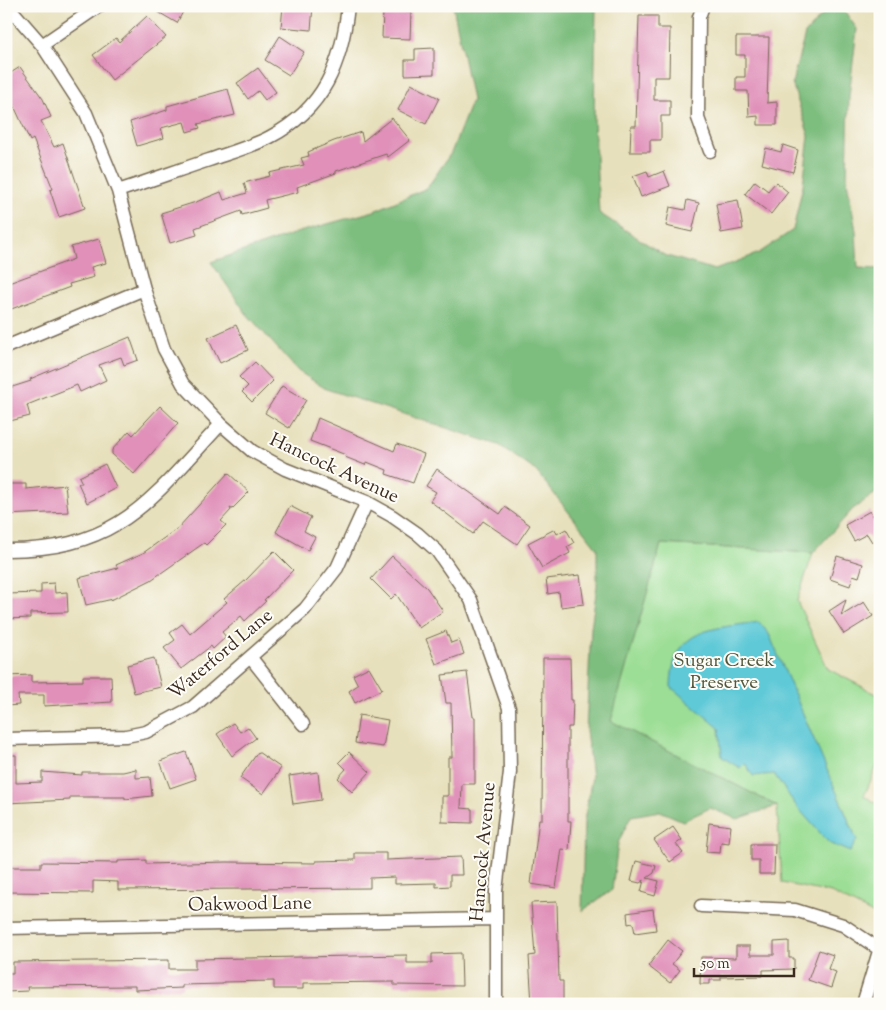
<svg xmlns="http://www.w3.org/2000/svg" width="886" height="1010" font-family="'Sorts Mill Goudy',serif">
<style>
.green{fill:#9cde95;stroke:#6c845a}
.forest{fill:#7dbd7e;stroke:#5c744e}
.water{fill:#5ec9d7;stroke:#4c7a7a}
.building{fill:#e090b9}
.lines{fill:none;stroke-linecap:round;stroke-linejoin:round}
.street-casing{stroke:#776a55;stroke-width:15}
.street{stroke:#fff;stroke-width:12}
.labels{text-anchor:middle;dominant-baseline:central;stroke-width:4;stroke-linejoin:round;paint-order:stroke}
.street-label{font-size:19px;fill:#3b2a1e;stroke:#fdfcf7}
.park-label{font-size:19px;fill:#53573c;stroke:#fdfcf7}
</style>
<rect width="100%" height="100%" fill="#fdfcf7"/>
<filter id="ink" filterUnits="userSpaceOnUse"><feTurbulence type="fractalNoise" baseFrequency=".02" numOctaves="2"/><feDisplacementMap in="SourceGraphic" scale="10" xChannelSelector="R" yChannelSelector="G"/><feConvolveMatrix kernelMatrix="1 2 1 2 8 2 1 2 1" color-interpolation-filters="sRGB"/></filter>
<filter id="wash" filterUnits="userSpaceOnUse"><feTurbulence type="fractalNoise" baseFrequency=".0096" numOctaves="4" result="noise"/><feDisplacementMap in="SourceGraphic" scale="20" xChannelSelector="R" yChannelSelector="G"/><feGaussianBlur stdDeviation="1.12" result="paint"/><feColorMatrix in="noise" values="0 0 0 0 0 0 0 0 0 0 0 0 0 0 0 0 0 1.4 0 .05"/><feComposite in="paint" operator="in"/></filter>
<g filter="url(#wash)">
<rect width="100%" height="100%" fill="#e7e0bc"/>
<path class="green" d="M661 544 813 553 797 601 828 669 880 696V759L864 796 880 805V903L873 914 831 893 782 883 777 806 610 721Z"/>
<path class="forest" d="M453 6H596L594 121 599 213 664 255 715 270 759 253 793 230 803 185 809 136 792 83 805 34 830 6H841L857 29 849 96 847 181 856 231 858 268 880 269V490L853 509 813 553 661 544 611 721 777 806 737 819 710 808 683 821 660 811 631 816 618 843 612 890 582 911 584 821 592 777 586 731 591 628 597 586V548L536 471 499 445 326 389 298 371 246 313 211 262 299 232 374 211 427 188 451 153 472 100Z"/>
<path class="water" d="M759 622 769 634 857 840 850 852 829 843 797 807 774 774 753 776 745 763 740 768 722 757 719 728 671 687C672 627 711 629 759 622Z"/>
<g id="blocks">
<path class="building" d="M148 6H186L177 23Z
M283 6H313L311 30 281 27Z
M383 10 411 11 410 39 382 38Z
M147 16 166 37 112 80 93 55 116 38 119 42Z
M639 16H658V28H670L669 77H654V100H670V116H661V140H650V152H630L631 126H636Z
M280 36 304 52 289 75 265 60Z
M736 37H769L767 103 777 102V125H758V116L749 117 748 91H736V77H745V55H736Z
M434 48V74L405 75V60H415V49Z
M20 67 43 99 51 117 41 121 54 147 63 143 85 208 59 217 50 190 53 189 33 139 30 141 15 108 6 95V76Z
M258 68 276 92 265 100 258 91 248 99 237 83Z
M411 84 439 98 426 124 398 110Z
M228 89 235 115 198 124 200 128 187 132 184 122 161 128 164 138 137 146 130 122 167 110V106Z
M392 118 410 140 388 157 386 154 336 171V173L297 187 298 192 265 200 267 208 242 215 241 211 195 228 197 235 170 243 161 213 196 202 221 192 224 200 247 193 244 183 270 176 269 173 304 165 301 158 309 156 308 152 334 141 361 132 363 141Z
M783 145 798 150 793 172 762 164 766 148 781 152Z
M647 171 649 177 664 171 670 186 641 197 633 176Z
M755 181 768 191 776 182 788 192 771 214 745 194Z
M687 200 699 203 692 232 666 226 670 207 685 210Z
M738 200 743 229 721 233 716 204Z
M99 239 106 263 91 267 94 277 69 284 70 287 6 311V284L74 259 71 247Z
M236 325 248 350 220 363 208 338Z
M130 337 138 360 124 365 121 357 99 365 106 380 80 392 77 385 27 405 30 416 6 422V389L31 381 30 379Z
M255 362 273 381 252 402 242 392 248 386 239 377Z
M282 386 306 400 289 428 265 413Z
M160 406 178 423 134 474 112 454V450L129 431 133 435Z
M318 418 394 451 397 444 424 454 413 483 386 474 387 470 367 462 365 465 345 457 346 455 310 441Z
M105 464 116 488 87 503 78 483H82L79 477Z
M437 469 500 514 505 507 530 525 517 544 483 521 473 534 430 501 436 492 426 486Z
M228 473 249 492 232 509 230 508 231 510 221 521 226 525 206 545 204 543 151 580 113 599 86 605 79 578 118 568 116 565 143 553 178 528Z
M6 484H26V489L65 485 68 512 6 515Z
M290 506 311 517 304 531 315 537 308 550 276 532Z
M870 511 880 527V538L872 542 867 534 854 541 845 525Z
M555 529 557 534 566 529 574 543 567 547 570 553 542 568 528 543Z
M274 551 293 570 264 600 266 601 245 621 241 616 222 632 226 637 213 649 211 646 181 669 164 648 175 640 170 633 182 624 190 634 227 602 224 599 246 580Z
M392 556 427 588 443 611 419 628 396 594 391 599 371 579Z
M837 556 863 564 859 577 853 575 850 586 830 579Z
M580 575 584 604 561 607 559 592 548 594 546 579Z
M54 583 55 593 67 592 68 612 30 613V618L6 619V594L41 593V584Z
M846 600 841 616 864 602 873 616 844 634 829 611Z
M446 631 451 643 459 640 464 654 436 664 426 639Z
M154 658 161 687 134 693 127 665Z
M543 658H570L571 700H573L572 727H568V821H571L569 850 562 849 556 888 531 884 539 819H542Z
M369 667 382 689 355 703 349 691 358 685 353 675Z
M467 672 473 717H475V784H462L461 808 472 809V823L442 822V796H448V757H452L451 703H446L442 675Z
M31 675V682L83 681V676H111L112 702 44 706V695H18L19 705 6 706V676Z
M359 715 388 720 383 747 355 743Z
M233 723 240 732 248 727 256 738 232 756 217 734Z
M186 752 196 779 170 788 160 761Z
M258 752 281 768 263 794 240 778Z
M349 752 370 772 352 792 338 778 346 769 339 762Z
M6 755H16V783L42 782V772L82 775V772H123L136 769V778L150 777 152 796 125 799V797H70V800L6 803Z
M318 772 321 800 293 804 289 776Z
M709 823 731 826 729 843 721 842 720 853 706 852Z
M673 827 682 840 676 844 683 853 670 862 654 840Z
M751 844H775L774 874H759V860H751Z
M355 853H386V860L461 857 462 875H450V886L436 887V883L395 884V877L370 878V888L118 890V882L93 881V893L6 892V867H41V862L118 863V861L146 860V864L227 862 316 863V861L355 860Z
M636 861 656 866 654 873 647 878 659 881 655 896 641 892 644 880 640 883 631 881Z
M557 902 559 981H563V1004H532L529 956 535 955 531 903Z
M653 909 656 930 635 933 633 923 628 924 627 913Z
M668 940 682 951 672 964 680 970 670 983 648 966Z
M789 941V958H794V969L763 970V976L721 977V980H710V984H700L701 957 736 958V946H750V955H774V942Z
M819 950 833 955 828 969 836 972 831 988 808 980Z
M461 953 462 986 394 985V982L303 983V989H274V981L223 982V984L182 985V988L135 990V986L27 987 28 991 6 992V973H13V962L169 960V969H195V959L407 955V963H432V954Z"/>
</g>
</g>
<g filter="url(#ink)">
<use href="#blocks" fill-opacity="0" stroke="#776a55" stroke-width="1"/>
<g class="lines">
<g class="street-casing">
<path id="street" d="M8 6 42 45 86 113 118 191 144 289 164 349 183 384 221 424 252 451 285 469 367 502 392 516 418 534 437 551 471 600 509 708 510 772 496 891V1004
M703 6 699 17 698 118 710 151
M42 45 99 6
M118 191C149 181 179 170 209 160 229 153 251 147 270 137 324 109 342 63 348 6
M6 347 144 289
M6 550C120 550 150 500 221 424
M251 658 303 724
M6 739 126 736 146 732 193 707 305 609 337 568 367 502
M701 906 795 910 843 925 879 949
M6 928 495 919
M863 1004 880 948"/>
</g>
<use href="#street" class="street"/>
</g>
</g>
<g class="labels">
<g class="street-label">
<text transform="translate(334 469) rotate(25)">Hancock Avenue</text>
<text transform="translate(221 655) rotate(-40)">Waterford Lane</text>
<text transform="translate(484 852) rotate(-85)">Hancock Avenue</text>
<text transform="translate(250 905) rotate(-1)">Oakwood Lane</text>
</g>
<g class="park-label">
<text x="724" y="661">Sugar Creek<tspan x="724" dy="22">Preserve</tspan></text>
</g>
</g>
<rect width="886" height="1010" fill="none" stroke="#fdfcf7" stroke-width="25"/>
<path d="M694 968v8h100v-8" fill="none" stroke="#3b2a1e" stroke-width="2.5"/>
<text x="701" y="968" font-size="15" fill="#3b2a1e" stroke="#fdfcf7" stroke-width="4" paint-order="stroke">50 m</text>
</svg>
